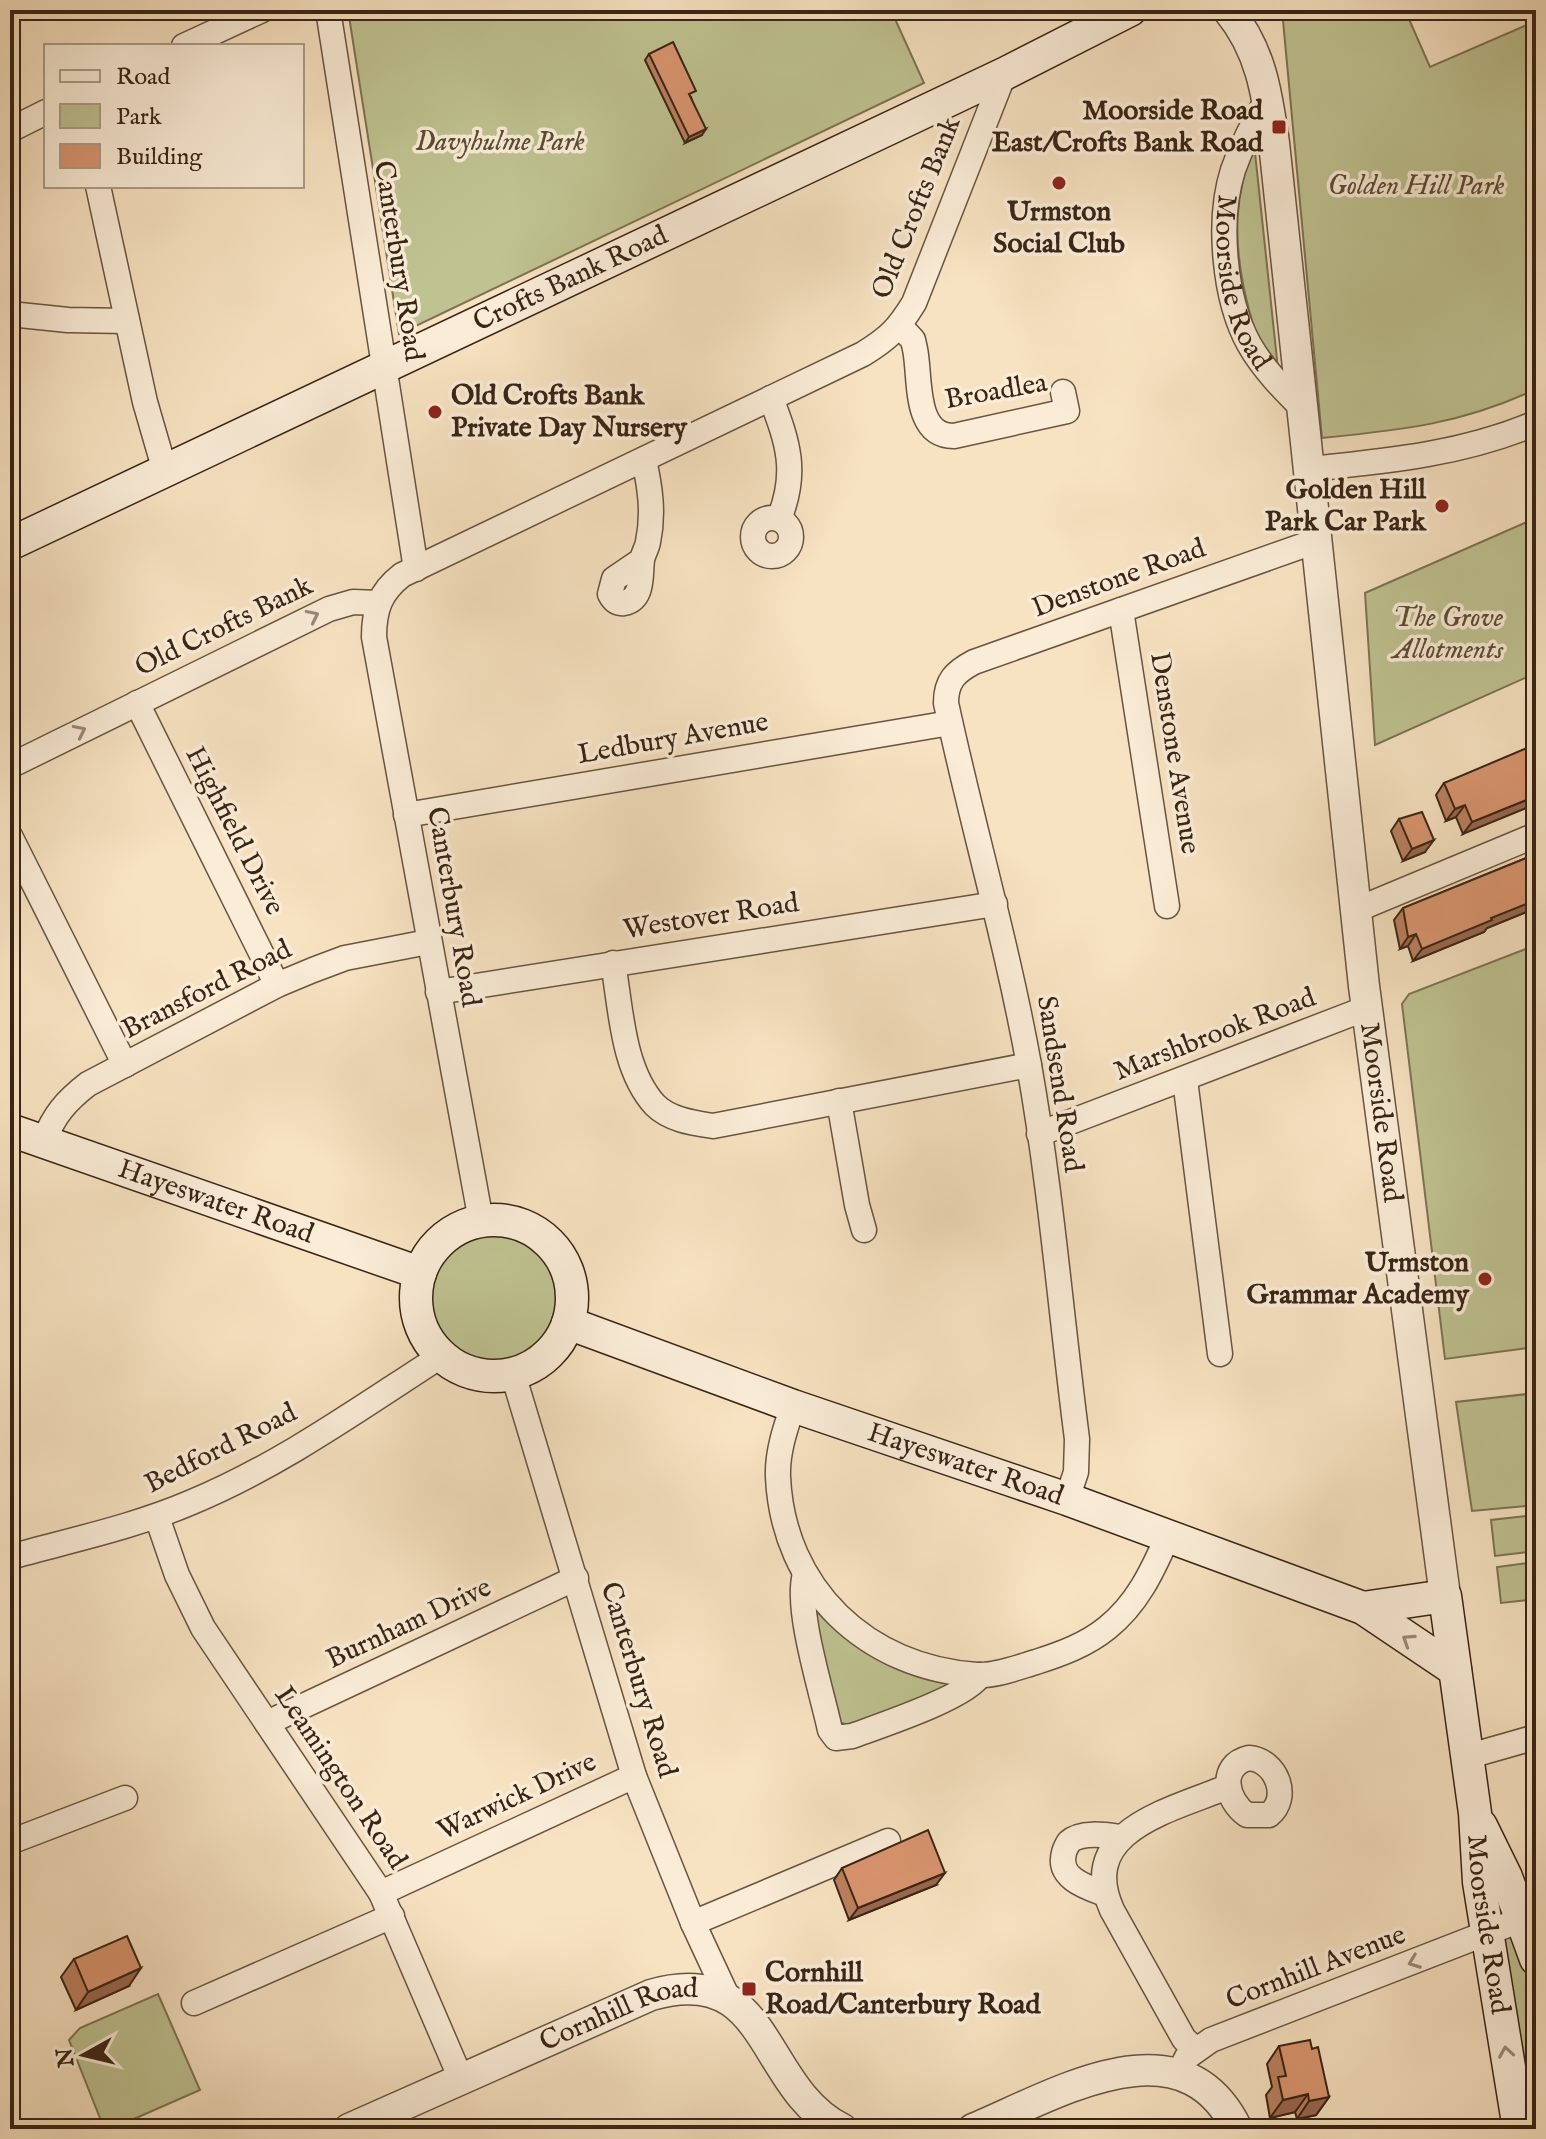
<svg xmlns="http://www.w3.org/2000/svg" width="1546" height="2139" font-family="'IM FELL English',serif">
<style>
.green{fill:#bfc291;stroke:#7c7354;stroke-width:2}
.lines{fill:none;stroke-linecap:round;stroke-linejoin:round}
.minor-casing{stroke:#685441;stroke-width:27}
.tertiary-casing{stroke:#685441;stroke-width:33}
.secondary-casing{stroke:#392416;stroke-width:35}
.minor{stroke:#faecd7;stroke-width:24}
.tertiary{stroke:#faecd7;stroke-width:30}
.secondary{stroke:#faecd7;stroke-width:32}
.wall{fill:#bb805f;stroke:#392416;stroke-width:2}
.shaded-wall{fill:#98684e;stroke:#392416;stroke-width:2}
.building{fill:#d9956f;stroke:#392416;stroke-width:2}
.oneway{stroke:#9a8876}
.poi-dot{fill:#8f2418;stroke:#faecd7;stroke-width:3}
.labels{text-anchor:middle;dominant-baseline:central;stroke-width:7;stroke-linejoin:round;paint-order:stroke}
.poi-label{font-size:28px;font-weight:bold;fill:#392416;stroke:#faecd7;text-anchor:end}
.park-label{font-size:28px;font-style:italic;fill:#5a4c35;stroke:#faecd7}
.street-label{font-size:28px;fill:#392416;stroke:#faecd7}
</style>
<rect width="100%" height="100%" fill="#f7e2c1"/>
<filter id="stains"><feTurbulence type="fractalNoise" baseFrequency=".0025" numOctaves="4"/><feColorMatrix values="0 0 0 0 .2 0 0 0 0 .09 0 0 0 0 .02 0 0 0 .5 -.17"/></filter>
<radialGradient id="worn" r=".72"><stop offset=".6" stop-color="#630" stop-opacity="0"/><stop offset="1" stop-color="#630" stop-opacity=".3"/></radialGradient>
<path class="green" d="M348 10H891L924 83 399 334Z
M1282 10H1405L1430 67 1536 21V389C1462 424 1402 430 1322 438Z
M1254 143 1278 369C1271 358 1263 348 1258 337 1251 322 1248 306 1244 289 1233 235 1235 196 1254 143Z
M1536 518V673L1375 745 1365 593Z
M1536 945V1347L1445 1359 1402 1004 1409 994Z
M428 1298a66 66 0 1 1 132 0a66 66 0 1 1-132 0Z
M1536 1393V1505L1472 1511 1456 1402Z
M1536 1515V1551L1495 1556 1491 1520Z
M1536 1562V1599L1501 1603 1497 1567Z
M819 1613 949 1680 953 1685 856 1727 838 1722 814 1616Z
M1506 1937H1514C1545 1995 1536 2065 1536 2129H1530L1499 1943Z
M158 1994 200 2090 111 2129 102 2123 69 2040 80 2028Z"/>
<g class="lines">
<g class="minor-casing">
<g id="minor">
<path d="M328 10 416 569"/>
<path d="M184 46 262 10"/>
<path id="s1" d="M1268 98C1254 121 1242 145 1233 170 1217 220 1224 299 1249 344 1263 369 1284 390 1304 410"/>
<path d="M10 130 46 112"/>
<path d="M98 186 145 402 165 471"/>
<path d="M10 314 68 320 127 321"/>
<path d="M900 326 913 340 915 349C921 378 913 436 954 436L1067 411 1063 392"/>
<path d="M771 398C788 443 798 472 779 519"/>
<path d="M1310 469C1388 461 1463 454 1536 423"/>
<circle cx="772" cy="537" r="19"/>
<path d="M642 560 614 579 610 594C613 600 616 604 624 603 644 599 640 574 642 560 643 554 647 548 648 542 654 513 650 487 644 460"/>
<path d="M1121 610 1167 906"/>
<path d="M137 703 277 985"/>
<path d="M10 766 329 609 353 602 378 603"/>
<path d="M406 815 950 723"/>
<path d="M10 836 125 1065"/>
<path d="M1356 910 1536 835"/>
<path d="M613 963C621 1008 622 1069 655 1105 670 1120 694 1123 713 1126L1029 1065"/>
<path d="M438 992 995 904"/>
<path d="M1185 1080 1220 1354"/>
<path d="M839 1101 857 1205 864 1230"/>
<path d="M1039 1134 1367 1008"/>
<path d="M44 1141C54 1115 66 1101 88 1084L277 985 313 970 345 958 428 942"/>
<path d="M481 1221 374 637C374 610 380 592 402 575L863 354C889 338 898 329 914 303L1004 74"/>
<path d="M513 1374 634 1776 693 1923 727 1996"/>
<path d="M793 1406C785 1429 777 1453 778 1477 783 1589 867 1668 977 1675 996 1676 1019 1667 1036 1662 1061 1654 1086 1645 1107 1628 1137 1604 1152 1572 1167 1538"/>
<path d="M1067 1499 1076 1472 1077 1439C1061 1315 1051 1189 1029 1065 1007 943 972 824 946 703 946 681 955 672 974 662L1316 541"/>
<path d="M157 1517 177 1575 203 1628 381 1893 461 2079"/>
<path d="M10 1557C71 1540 134 1527 192 1502 281 1465 360 1408 441 1356"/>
<path d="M805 1574C795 1609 822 1692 830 1730L836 1738 852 1736C879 1726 968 1697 980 1675"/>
<path d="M267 1723 576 1578"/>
<path d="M1466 1757 1536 1737"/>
<path d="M1249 1758C1276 1760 1291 1797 1269 1815H1247C1226 1801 1218 1765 1249 1758Z"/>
<path d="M10 1842 125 1798"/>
<path d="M381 1893 634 1776"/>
<path d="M1105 1894C1086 1887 1057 1878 1064 1853 1064 1851 1068 1843 1069 1842 1081 1831 1106 1835 1120 1837"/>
<path d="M693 1923 888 1841"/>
<path d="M194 2003 392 1916"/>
<path d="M1195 2049 1184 2039 1112 1910C1076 1830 1172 1810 1227 1787"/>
<path d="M1179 2073 1187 2057 1211 2040 1523 1919"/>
</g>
</g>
<g class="tertiary-casing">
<g id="tertiary">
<path id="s2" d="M1228 10C1261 50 1267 93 1274 143L1364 986 1445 1596"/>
<path id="s3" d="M349 2129 651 1995C772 1960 758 2087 842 2129"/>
<path d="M973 2129C1055 2095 1182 2016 1237 2129"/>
</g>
</g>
<g class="secondary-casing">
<g id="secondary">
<path id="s4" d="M10 544 1004 74 1130 10"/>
<path id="s5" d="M10 1130 420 1273"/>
<circle cx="494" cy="1298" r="78"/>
<path id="s6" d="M568 1323 793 1406 1067 1499 1363 1608 1455 1670"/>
<path id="s7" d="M1363 1608 1445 1596 1475 1813 1479 1882 1519 2129"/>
<path d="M1481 1826 1506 1877 1536 1959"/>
</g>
</g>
<use href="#minor" class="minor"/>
<use href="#tertiary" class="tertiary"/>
<use href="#secondary" class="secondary"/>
</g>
<path class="wall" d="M649 54 691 97 702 135 685 143 645 60Z
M1534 764 1463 834 1456 817 1446 821 1436 795 1444 783Z
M1399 819 1425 852 1403 861 1391 831Z
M1536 854V908L1487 928 1484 932 1413 961 1408 946 1400 949 1394 920 1403 908Z
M842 1868 936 1885 849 1920 834 1880Z
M74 1959 129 1986 76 2010 61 1977Z
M1279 2046 1312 2049 1329 2097 1316 2115 1297 2119 1295 2112 1270 2118 1266 2095 1272 2087 1267 2064Z"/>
<path class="shaded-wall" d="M706 129 702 135 685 143 689 137Z
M1536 796V804L1463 834 1472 822Z
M1465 805 1456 817 1446 821 1455 809Z
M1434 840 1425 852 1403 861 1412 849Z
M1536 900V908L1487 928 1484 932 1413 961 1422 949 1491 918Z
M1416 934 1408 946 1400 949 1408 937Z
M945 1873 936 1885 849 1920 858 1908Z
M141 1968 129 1986 76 2010 88 1992Z
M1308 2094 1295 2112 1270 2118 1283 2100Z
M1329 2097 1316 2115 1297 2119 1309 2101Z"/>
<path class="building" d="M673 42 696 91 689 94 706 129 689 137 649 54Z
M1527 748 1534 764 1536 763V796L1472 822 1465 805 1455 809 1444 783Z
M1422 812 1434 840 1412 849 1399 819Z
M1536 854V900L1491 918 1492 920 1422 949 1416 934 1408 937 1403 908Z
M928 1830 945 1873 858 1908 842 1868Z
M127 1936 141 1968 88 1992 74 1959Z
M1310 2040 1312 2049 1318 2047 1329 2097 1309 2101 1308 2094 1283 2100 1278 2077 1286 2076 1279 2046Z"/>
<defs><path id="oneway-chevron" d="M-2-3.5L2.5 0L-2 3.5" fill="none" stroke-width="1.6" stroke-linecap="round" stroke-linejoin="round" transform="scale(2)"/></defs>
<g class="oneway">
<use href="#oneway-chevron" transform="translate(313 616) rotate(-26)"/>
<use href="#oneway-chevron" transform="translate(80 731) rotate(-26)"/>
<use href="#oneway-chevron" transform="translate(1408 1640) rotate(-147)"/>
<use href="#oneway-chevron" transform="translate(1414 1962) rotate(159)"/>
<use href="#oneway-chevron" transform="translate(1506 2052) rotate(-99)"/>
</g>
<g class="poi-dot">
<rect x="1271" y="119" width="16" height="16" rx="4"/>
<circle cx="1059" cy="183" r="8"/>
<circle cx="435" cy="412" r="8"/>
<circle cx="1442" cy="506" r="8"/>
<circle cx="1485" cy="1279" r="8"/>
<rect x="741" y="1981" width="16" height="16" rx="4"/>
</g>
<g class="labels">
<g class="poi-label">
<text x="1263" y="111">Moorside Road<tspan x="1263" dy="32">East/Crofts Bank Road</tspan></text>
<text x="1059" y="212" text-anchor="middle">Urmston<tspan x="1059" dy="32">Social Club</tspan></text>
<text x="451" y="396" text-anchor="start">Old Crofts Bank<tspan x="451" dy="32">Private Day Nursery</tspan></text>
<text x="1426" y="490">Golden Hill<tspan x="1426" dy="32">Park Car Park</tspan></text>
<text x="1469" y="1263">Urmston<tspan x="1469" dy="32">Grammar Academy</tspan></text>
<text x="765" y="1973" text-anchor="start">Cornhill<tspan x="765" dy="32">Road/Canterbury Road</tspan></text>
</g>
<g class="park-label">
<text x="500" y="142">Davyhulme Park</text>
<text x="1416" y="186">Golden Hill Park</text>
<text x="1448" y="618">The Grove<tspan x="1448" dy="32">Allotments</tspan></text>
</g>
<g class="street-label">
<text transform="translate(917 208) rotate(-68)">Old Crofts Bank</text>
<text transform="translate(398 261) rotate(81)">Canterbury Road</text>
<text stroke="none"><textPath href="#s4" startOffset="620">Crofts Bank Road</textPath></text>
<text stroke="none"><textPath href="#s1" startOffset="196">Moorside Road</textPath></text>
<text transform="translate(996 392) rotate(-10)">Broadlea</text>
<text transform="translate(1119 579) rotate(-20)">Denstone Road</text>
<text transform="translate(224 627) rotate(-26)">Old Crofts Bank</text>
<text transform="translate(673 739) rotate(-10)">Ledbury Avenue</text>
<text transform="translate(1174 753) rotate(81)">Denstone Avenue</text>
<text transform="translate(234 831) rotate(63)">Highfield Drive</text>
<text transform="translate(453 907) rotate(80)">Canterbury Road</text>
<text transform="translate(711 917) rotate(-9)">Westover Road</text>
<text transform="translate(207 990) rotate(-27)">Bransford Road</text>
<text transform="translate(1215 1035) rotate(-21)">Marshbrook Road</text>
<text transform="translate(1059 1084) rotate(81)">Sandsend Road</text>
<text stroke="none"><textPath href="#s2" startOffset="1118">Moorside Road</textPath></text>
<text stroke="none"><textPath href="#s5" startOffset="218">Hayeswater Road</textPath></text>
<text transform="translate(221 1449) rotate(-27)">Bedford Road</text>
<text stroke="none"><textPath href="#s6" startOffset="422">Hayeswater Road</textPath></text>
<text transform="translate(409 1624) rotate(-25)">Burnham Drive</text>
<text transform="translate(638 1680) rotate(73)">Canterbury Road</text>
<text transform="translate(340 1778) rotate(56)">Leamington Road</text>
<text transform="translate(517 1797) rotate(-25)">Warwick Drive</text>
<text stroke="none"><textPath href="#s7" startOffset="414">Moorside Road</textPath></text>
<text transform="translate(1316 1968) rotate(-21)">Cornhill Avenue</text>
<text stroke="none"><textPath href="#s3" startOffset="294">Cornhill Road</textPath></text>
</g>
</g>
<rect width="1546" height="2139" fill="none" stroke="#f7e2c1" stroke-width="40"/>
<rect x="12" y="12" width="1522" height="2115" fill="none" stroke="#392416" stroke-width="4"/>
<rect x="20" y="20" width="1506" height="2099" fill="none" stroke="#392416" stroke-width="2"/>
<rect x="44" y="44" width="260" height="144" fill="#faecd7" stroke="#ad9c8a" stroke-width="2"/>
<rect x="60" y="70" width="40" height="12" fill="#faecd7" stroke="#ad9c8a" stroke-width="2"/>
<text x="116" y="84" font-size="24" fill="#392416">Road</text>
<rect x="60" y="104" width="40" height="24" fill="#bfc291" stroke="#ad9c8a" stroke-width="2"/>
<text x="116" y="124" font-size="24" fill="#392416">Park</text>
<rect x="60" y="144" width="40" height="24" fill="#d9956f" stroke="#ad9c8a" stroke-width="2"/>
<text x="116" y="164" font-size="24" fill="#392416">Building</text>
<g transform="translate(84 2055) rotate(262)" stroke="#faecd7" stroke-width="6" paint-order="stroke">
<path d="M0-6L14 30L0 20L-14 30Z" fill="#392416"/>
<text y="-12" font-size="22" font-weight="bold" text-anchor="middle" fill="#392416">N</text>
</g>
<rect width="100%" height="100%" filter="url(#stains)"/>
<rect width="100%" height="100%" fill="url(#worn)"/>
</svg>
